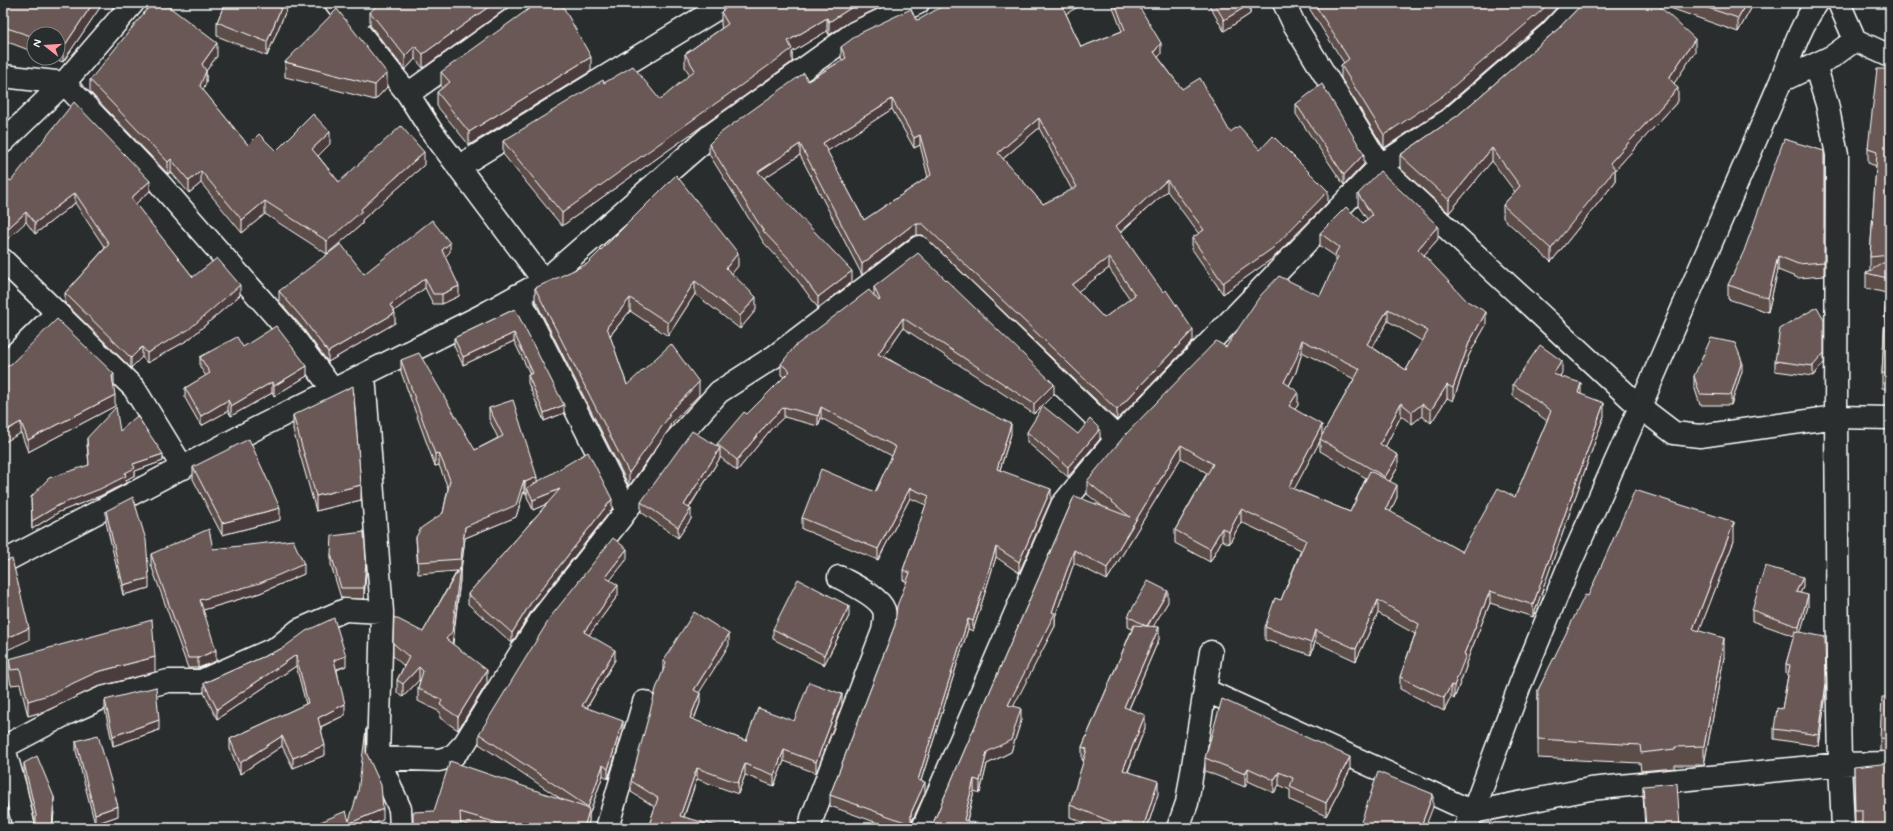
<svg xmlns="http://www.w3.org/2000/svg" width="1893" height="831" font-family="Mynerve,sans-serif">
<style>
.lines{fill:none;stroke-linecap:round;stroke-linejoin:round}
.street-casing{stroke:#fff;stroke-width:25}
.secondary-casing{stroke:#fff;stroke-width:25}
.street{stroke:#2a2d2e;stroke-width:22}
.secondary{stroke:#2a2d2e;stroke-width:22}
.wall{fill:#5c4d4a;stroke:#fff;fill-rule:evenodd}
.shaded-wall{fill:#4b3e3c;stroke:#fff}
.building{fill:#6b5956;stroke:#fff;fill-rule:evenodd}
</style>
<rect width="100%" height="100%" fill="#2a2d2e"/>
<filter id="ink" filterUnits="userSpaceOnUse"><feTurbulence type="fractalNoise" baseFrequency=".025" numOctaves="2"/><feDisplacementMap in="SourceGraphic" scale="8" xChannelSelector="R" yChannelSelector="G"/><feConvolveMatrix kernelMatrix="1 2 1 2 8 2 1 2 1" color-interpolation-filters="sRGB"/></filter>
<g filter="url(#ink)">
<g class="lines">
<g class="street-casing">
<path id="street" d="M336 3 408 94 430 129 544 281
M1284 3 1294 24 1380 166 1640 407 1674 433 1700 436 1836 417 1890 418
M352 23 379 3
M1815 65 1827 104 1837 155 1836 417 1838 658 1840 764 1843 828
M3 76 64 83 159 183 292 335 333 390
M408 94 535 3
M458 167 726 3
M3 260 134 388 183 468
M518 295 626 509
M3 366 57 313
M364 375 382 612 378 758 400 809 401 828
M3 562 255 429 481 316 544 281 711 135 854 33 918 3
M1205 690 1473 812 1590 789 1840 764 1890 763
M3 745 15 787 24 828
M4 747 66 714 102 698 168 681H201L278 647 299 630 345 610 382 612
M378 758 439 760 453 756 465 743 542 618 620 519 653 474 674 442 719 392 775 356 919 247 1117 438
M607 828 644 702
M810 828 812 818 883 631C884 624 886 617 884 610 879 596 851 584 839 577
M923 828 1062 505 1117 438 1380 166 1449 120 1550 33 1578 3
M1178 828 1187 803 1211 652"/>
</g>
<g class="secondary-casing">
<path id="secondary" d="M1839 3 1855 40 1890 56
M1781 81 1833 56 1855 40
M3 142 64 83 133 3
M1465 828 1473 812 1520 685 1568 568 1640 407 1781 81C1791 55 1800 26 1817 3"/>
</g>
<use href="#street" class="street"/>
<use href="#secondary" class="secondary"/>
</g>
<path class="wall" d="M3 3H103L63 62 51 58H58V34H34V52L13 44 3 41Z
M225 3H289L267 56 217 36V22Z
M514 3 423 68 415 59 405 70 370 25V12Z
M732 3 849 22 829 35 827 31 792 52V62L562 226 503 154V141L604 83 660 100 690 75 685 67V54L722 28 721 25V12Z
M1111 3H1137L1161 54 1158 57 1182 89 1230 132 1260 150 1328 202 1273 258 1223 294 1192 249V238L1199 234 1167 191 1121 232 1193 341 1117 420 923 235H917L911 237 862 275 800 155 764 178 852 282 818 308 793 274 764 243 709 154V144L842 60 841 58V47L916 20 1066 14 1081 47 1122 31ZM892 109 914 148 920 145 928 177 864 220 827 151ZM1039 128 1072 190 1043 204 1003 159ZM1109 268 1130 299 1104 318 1078 291Z
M1209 3H1250V14L1224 31 1209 5Z
M1309 3H1561L1541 24 1441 110 1384 148 1341 78V65L1344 63 1309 8Z
M1583 3H1754L1738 32 1656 3 1695 52 1674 83 1678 101 1615 170V182L1551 262 1503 218V205L1515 192 1492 161 1449 213 1400 168V155L1457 116 1558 29Z
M1890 3V27L1885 25V10Z
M217 56 206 71V83L203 90 248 145 276 151 330 144 318 156 339 182 424 165 362 220V224L327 254 265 214 242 233 201 183 189 193 171 172 168 174 90 92V80Z
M285 62 387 87 375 100 285 77Z
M1890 69V390L1882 388V373L1886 293 1866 288V273L1870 271V257L1876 166 1868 163V148Z
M591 71 469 145 437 106V92L442 88 441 86V72Z
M1296 104 1364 164 1344 185 1296 114Z
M1824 151V276L1798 278 1778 270 1768 312 1728 299V285Z
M11 181 150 191 135 204 193 277 240 295 188 340 147 363 142 357 131 368 65 303V293L105 248 75 203 35 234 26 222Z
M1358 194 1438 239 1424 255 1486 325 1469 355 1453 401 1447 398 1431 423 1422 416 1412 424 1401 416 1385 447 1398 467 1390 481 1397 497 1390 512 1462 552 1515 497 1547 421 1513 396V384L1562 373 1560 376 1581 394 1604 416 1533 617 1490 603 1466 663V667L1454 699 1451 697 1444 711 1400 689V677L1415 634 1378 613 1356 661 1315 642 1311 655 1265 640V627L1281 600 1301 550 1241 522 1229 544 1222 540 1210 562 1175 543V530L1207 473 1181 458 1107 580 1074 563 1055 617V626L1013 706 1021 721 1011 752 987 764 980 793 974 791 967 821 975 828 930 826 934 821 1073 499 1103 507 1087 494V481L1226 347 1320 296 1335 266V256L1320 246V233L1363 223 1367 219 1358 206ZM1388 321 1422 341 1406 370 1372 347ZM1302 352 1354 379 1322 436 1295 409 1298 405 1289 386 1296 372ZM1320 441V451L1366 478 1350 512 1294 489Z
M450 252 445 257 459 296 442 304H433L425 288 394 311 395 323 328 362 302 327 279 301V291L364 274Z
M738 266 731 274 756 310 740 329 695 294 668 336 630 311 610 336 627 385 699 395 670 425V428L629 486 535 300V288Z
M874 287 1054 394 1034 414 903 328 884 356 1011 434 1000 470 1051 500 1019 573 996 557 973 631 968 629 921 781 925 793 912 822 913 825V828H892L830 806V795L895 625 907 582 903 580V570L926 505 910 498 878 560 802 529V518L875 492 892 456 821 418 818 426 784 417 771 429 737 471 720 457V458L689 508 691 519 678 538 641 512V502L717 446V444L784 377 781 375V364L874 295Z
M515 309 564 413 544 421 528 383V375L530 374 514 341 463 365 454 346V338Z
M243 347 307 376 274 396 272 393 231 416 228 411 201 426 185 398V388L206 376 200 367V357Z
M401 360 475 450 498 438 489 419V408L537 481 612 509 532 610 512 643 468 604V594L547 504 533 510 527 497V493L525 494 524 491 516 517 465 538 461 570 460 571V580L453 644 487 683 458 730 440 718V712L418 701V688L420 681 419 680 403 697 397 693V680L404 666 393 656V643L423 632 457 571 418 574 416 537 443 513 448 488 439 465 435 466 401 372Z
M1775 361 1824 363 1813 376 1775 371Z
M3 367 114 386H113L115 406 28 452 21 433Z
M1742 371 1731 405H1700L1694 386V376Z
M293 415 361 500 316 511 293 430Z
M120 431 163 461 135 471V475L126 480V483L100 496 59 512 32 529 31 497 89 465 87 445V438Z
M1027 432 1078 434 1100 439 1068 477 1027 442Z
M193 467 280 520 222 535 193 479Z
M106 511 149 588 123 595 106 522Z
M1734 541 1699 631 1724 657 1704 765H1675V768L1641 771 1640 763 1538 758V690L1588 596Z
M213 549 304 574 260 593 203 610 216 661 198 668H188L151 565V554Z
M331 554 366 572 364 599 341 598 331 565Z
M627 559 610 580 618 595 589 635 615 660 587 708 623 731 608 779 603 775 589 815V821L587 828H477L461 823 434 811 564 801 479 744V734Z
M1803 587 1800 593 1808 606 1800 632 1826 693 1819 746 1774 739V729L1782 709 1788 675 1786 674V664L1794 636 1752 621V610Z
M1168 602 1153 626 1159 639 1129 709 1145 728 1128 772 1158 794 1147 828H1096L1070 817V805L1084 760H1082V747L1132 629 1128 627V616Z
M849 616 824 665 773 639V629Z
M729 645 699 692 700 703 694 720 746 741 794 721 842 705 816 773 784 761 774 786 745 775 738 794 697 779 684 817 648 828 655 807 631 792V781L663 672V661Z
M283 648 346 666 337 670 345 715 321 727 325 755 293 768 282 746 240 774 230 749V739L306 704 296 666 217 719 204 693V683Z
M9 659 155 672 97 687 48 710 28 716 20 684 11 685 9 674Z
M1890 697V752L1880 751V738Z
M105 700 159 730 113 746 105 710Z
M76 741 118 816 95 824 76 751Z
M1205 758 1350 770 1326 816 1290 800V790L1279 785 1274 793 1248 781 1245 787 1205 771Z
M24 763 54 808 53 828H30L32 827 35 822 24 773Z
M1854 767 1890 828H1862V822L1855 823Z
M1643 786 1680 828H1645L1643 796Z"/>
<path class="shaded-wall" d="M93 3H103L63 62V48Z
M283 3H289L267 56V42Z
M494 3H514L423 68V54Z
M861 3H889L849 22 829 35V22L849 9Z
M1066 3H1085L1062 16V5Z
M1549 3H1561L1541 24 1441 110 1384 148V135Z
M1746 3H1754L1738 32V18Z
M1250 4V14L1224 31V20Z
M827 18V31L792 52V62L562 226V213L788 41Z
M1695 39V52L1669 91V78Z
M217 43V56L206 71V83L200 98V86L202 64Z
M1161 43V54L1154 62V52Z
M415 46V59L405 70V56Z
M591 57V71L469 145V132Z
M387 73V87L375 100V85Z
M1678 88V101L1615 170V182L1551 262V249L1610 163Z
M892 99V109L823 154V143Z
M1039 118V128L998 163V153Z
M330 132V144L312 162V149Z
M920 135V145L914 148V138Z
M800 144V155L758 182V172Z
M1492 148V161L1449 213V200Z
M424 152V165L362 220V224L327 254V241L361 209Z
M1364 154V164L1344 185V175Z
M171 159V172L168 174V162Z
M201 171V183L189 193V181Z
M1167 180V191L1116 236V226Z
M150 181V191L131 208V198Z
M1328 191V202L1273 258 1223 294V283Z
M75 193V203L35 234V223Z
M265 201V214L242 233V220Z
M26 212V222L3 243V233Z
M917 224V235L911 237 862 275V264L911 226Z
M1438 226V239L1418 262V249Z
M450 243V252L442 260V250Z
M738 253V266L726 281V268Z
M1778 256V270L1768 312V298Z
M1109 257V268L1072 296V285Z
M852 271V282L818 308V297Z
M425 278V288L390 314V305Z
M695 281V294L668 336V323Z
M240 285V295L188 340 147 363V353Z
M459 286V296L442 304V294Z
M756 297V310L740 329V316Z
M630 298V311L607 339V327Z
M1388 309V321L1367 356V344Z
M1486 312V325L1469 355 1453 401V388L1469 343Z
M395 313V323L328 362V352Z
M903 318V328L878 364V354Z
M1824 319V363L1813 376V366Z
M1193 330V341L1117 420V410Z
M514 333V341L463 365V357Z
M1302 340V352L1296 372 1284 395V382Z
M142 347V357L131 368V358Z
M1562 361V373L1553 386V374Z
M1742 361V371L1731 405V395Z
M307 366V376L274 396V386Z
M114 374V386L112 388V376Z
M272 382V393L231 416V406Z
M699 382V395L670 425V428L629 486V473L668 414Z
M1581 383V396L1578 393Z
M1054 384V394L1034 414V404Z
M1447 385V398L1431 423V410Z
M1298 392V405L1289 418V406Z
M115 395V406L28 452V440Z
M228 400V411L201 426V416Z
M1401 403V416L1380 457V444Z
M1604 403V416L1533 617V605Z
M1422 404V416L1412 424V412Z
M564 405V413L544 421V413Z
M784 407V417L771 429 737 471V460L771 419Z
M821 407V418L818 426V416Z
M21 422V433L3 443V432Z
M1011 424V434L997 479V469Z
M1322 425V438L1320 439V441L1289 499V487Z
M1100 429V439L1068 477V467Z
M1181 445V458L1107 580V568Z
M720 448V458L684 515V505Z
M439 453V465L435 466V454Z
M163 454V461L135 471V475L126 480V483L100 496 59 512 32 529V521L59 505 125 473 133 464Z
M1398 455V467L1385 489V477Z
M537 477V489L527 488V493L525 494V482Z
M524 480V491L516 517 465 538 461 570V559L465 527Z
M361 485V500L316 511V496Z
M1397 485V497L1386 522V509Z
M910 488V498L878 560V549Z
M560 489V498L533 510V500Z
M1051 489V500L1019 573V562Z
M612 499V509L532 610 512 643V633L532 601Z
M280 508V520L222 535V523Z
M691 509V519L678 538V527Z
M1241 509V522L1229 544V532Z
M1734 522V541L1693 647V629Z
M1222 528V540L1210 562V549Z
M996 547V557L973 631V621Z
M627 549V559L605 587V577Z
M1074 550V563L1055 617V626L1008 717V705L1052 612Z
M366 561V572L364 599V588Z
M304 564V574L260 593 200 611V600Z
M460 567V580L452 645 446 639Z
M1803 577V587L1796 602V592Z
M149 578V588L123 595V585Z
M618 585V595L584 642V632Z
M1168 591V602L1147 637V627Z
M1490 591V603L1466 663V667L1454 699V686L1464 654Z
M1808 595V606L1799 638V627Z
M1378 600V613L1356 661V649Z
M849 606V616L824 665V655Z
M968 619V629L918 790V780Z
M1159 627V639L1124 720V707Z
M29 628V640L3 652V640Z
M1315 630V642L1311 655V643Z
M729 634V645L694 701V690Z
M1724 638V657L1704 765V746Z
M216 650V661L198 668V658Z
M615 650V660L582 716V706Z
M296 655V666L217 719V709Z
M346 656V666L334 670V660Z
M155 657V672L97 687 48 710 28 716V701L97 672Z
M419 667V680L403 697V684Z
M487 670V683L458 730V717Z
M1826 683V693L1819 746V735Z
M1451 685V697L1444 711V698Z
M700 693V703L690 729V718Z
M842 694V705L816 773V762Z
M345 704V715L318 728V718Z
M1021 708V721L1011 752 987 764 980 793V781L987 752Z
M1145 715V728L1123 783V770Z
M159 720V730L113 746V736Z
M623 721V731L608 779V769Z
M282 736V746L240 774V763Z
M325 745V755L293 768V758Z
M784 750V761L774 786V775Z
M1350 757V770L1326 816V803Z
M745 764V775L738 794V783Z
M603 765V775L589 815V821L587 828H584L588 813V807Z
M697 768V779L680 827V816Z
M1248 768V781L1245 787V774Z
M1279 772V785L1274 793V780Z
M974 779V791L965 828 964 820Z
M1158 781V794L1147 828H1143Z
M925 782V793L911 823V813Z
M1433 794V807L1425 828 1421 826Z
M54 797V808L53 828H52Z
M118 806V816L95 824V814Z
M383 809V820L363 828H350V823Z"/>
<path class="building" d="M3 3H93L63 48 58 46V34H34V37L13 30 3 27Z
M152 3H164L217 43 202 64 206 71 200 86 248 145 259 134 276 151 313 114 330 132 312 149 339 182 401 126 424 152 361 209 362 211 327 241 265 201 242 220 201 171 189 181 171 159 168 162 90 80Z
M225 3H283L267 42 217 22Z
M380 3H494L423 54 415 46 405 56 370 12Z
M537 3H561L591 57 469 132 437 92 450 82 441 72Z
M732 3H861L849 9 829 22 827 18 788 41 792 49 562 213 503 141 603 80 604 83 633 66 660 100 695 70 685 54 728 24 721 12Z
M948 3H1066L1062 5 1081 47 1125 30 1115 3H1137L1161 43 1154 52 1182 89 1200 78 1230 132 1239 126 1260 150 1273 136 1328 191 1273 248 1223 283 1192 238 1204 230 1167 180 1116 226 1163 292 1166 290 1193 330 1117 410 923 224H917L911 226 862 264 800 144 758 172 852 271 818 297 793 263 764 232 709 144 719 134 804 73 808 81 846 58 841 47 860 33 911 9 916 20 920 19ZM892 99 914 138 920 135 931 175 864 220 823 143ZM1039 118 1077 187 1043 204 998 153ZM1109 257 1135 295 1104 318 1072 285Z
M1214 3H1250V4L1224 20Z
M1314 3H1549L1541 11 1441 97 1384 135 1341 65 1349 59Z
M1583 3H1656L1695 39 1669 78 1678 88 1610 163 1615 169 1551 249 1503 205 1520 186 1492 148 1449 200 1400 155 1457 116 1558 29Z
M1693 3H1746L1738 18Z
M1888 3H1890V12L1885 10Z
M337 9 387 73 375 85 285 62Z
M1877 69H1890V255L1870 257 1877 151 1868 148Z
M1322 84 1364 154 1344 175 1296 104Z
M74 102 150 181 131 198 193 277 217 258 240 285 188 330 147 353 142 347 131 358 65 293 109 244 75 193 35 223 26 212 3 233V177L4 176 11 181Z
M1784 139 1824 151V262L1798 264 1778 256 1768 298 1728 285 1744 251Z
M1380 171 1438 226 1418 249 1467 301 1486 312 1469 343 1453 388 1447 385 1431 410 1422 404 1412 412 1401 403 1380 444 1398 455 1385 477 1320 439 1360 369 1302 340 1296 359 1284 382 1298 392 1289 406 1322 425 1289 487 1350 512 1370 471 1397 485 1386 509 1462 552 1498 488 1515 497 1551 411 1513 384 1540 345 1562 361 1553 374 1581 383 1578 393 1604 403 1533 605 1490 591 1464 654 1466 655 1454 686 1451 685 1444 698 1400 677 1419 624 1378 600 1356 649 1315 630 1311 643 1265 627 1275 598 1281 600 1306 540 1241 509 1229 532 1222 528 1210 549 1175 530 1213 464 1181 445 1107 568 1074 550 1052 612 1055 613 1008 705 1021 708 1011 740 987 752 980 781 974 779 964 820 975 823 974 828H921L930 826 934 821 1073 499 1075 496 1130 517 1087 481 1126 434 1216 341 1226 347 1260 296 1279 276 1320 296 1338 257 1335 254 1339 247 1320 233 1346 207 1363 223 1372 215 1358 194ZM1388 309 1428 331 1406 370 1367 344Z
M676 175 738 253 726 268 756 297 740 316 695 281 668 323 630 298 607 327 627 385 671 344 699 382 668 414 670 415 629 473 535 288 587 264Z
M432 220 450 243 442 250 459 286 442 294H433L425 278 390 305 395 313 328 352 302 318 279 291 341 244 364 274Z
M918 253 1054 384 1034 404 903 318 878 354 1011 424 997 469 1051 489 1019 562 996 547 973 621 968 619 918 780 925 782 911 813V820L913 825 830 795 895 625 897 606 910 573 903 570 929 496 910 488 878 549 802 518 821 469 875 492 896 447 821 407 818 416 784 407 771 419 737 460 717 444 744 412 747 414 790 371 781 364 795 346 869 290 879 301 880 300 874 287Z
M1890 259V375L1882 373 1887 278 1866 273Z
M1817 307 1824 319V353L1813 366 1775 361 1780 329Z
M515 309 564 405 544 413 528 375 533 373 514 333 463 357 454 338Z
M57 319 114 374 112 376 115 395 28 440 21 422 3 432V367H6L11 364Z
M276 326 307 366 274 386 272 382 231 406 228 400 201 416 185 388 210 373 200 357 237 337 243 347Z
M1711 338 1735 343 1742 361 1731 395 1700 394 1694 376Z
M419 353 475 450 503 436 489 408 513 400 537 477 525 482 524 480 516 505 465 527 461 559 418 562 416 537 421 528 443 513 450 480 439 453 435 454 401 360Z
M353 386 361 485 316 496 293 415Z
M1043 406 1078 434 1090 419 1100 429 1068 467 1027 432Z
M116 407 120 431 137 416 163 454 133 464 135 468 125 473 126 476 100 489 59 505 32 521 31 497 49 478 89 465 87 438Z
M692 431 720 448 684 505 691 509 678 527 641 502Z
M249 439 280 508 222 523 193 467Z
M588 452 612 499 532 601 512 633 468 594 560 489 533 500 527 488Z
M1635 490 1734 522 1693 629 1724 638 1704 746 1675 747V749L1641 753 1640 745 1538 739V690L1585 595 1588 596Z
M133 497 146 540 149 578 123 585 106 511Z
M209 529 213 549 293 540 304 564 260 583 200 600 216 650 198 658H188L151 554Z
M364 532 366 561 364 588H341L331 554 332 536Z
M613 538 627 549 605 577 618 585 584 632 615 650 582 706 623 721 608 769 603 765 588 807 479 734 552 615Z
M12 559 29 628 3 640V562Z
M1765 566 1803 577 1796 592 1808 595 1799 627 1752 610Z
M460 567 452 632 446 639 487 670 458 717 440 705 442 700 418 688 423 671 419 667 403 684 397 680 409 657 393 643 394 617 423 632Z
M798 579 849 606 824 655 773 629Z
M1148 581 1168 591 1147 626 1144 625 1128 616Z
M694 612 729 634 694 690 700 693 690 718 746 741 758 708 794 721 809 682 842 694 816 762 784 750 774 775 745 764 738 783 697 768 680 816 724 828H648L658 798 631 781 656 689 666 663 663 661Z
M334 618 346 656 334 660 345 704 318 718 325 745 293 758 282 736 240 763 230 739 308 703 296 655 217 709 204 683 283 648 306 631Z
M152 620 155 657 97 672 48 695 28 701 20 669 11 670 9 659Z
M1134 625 1159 627 1124 707 1145 715 1123 770 1158 781 1143 828H1127L1070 805 1087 749 1082 747Z
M1795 631 1825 637 1826 683 1819 735 1774 729 1777 708 1782 709 1790 665 1786 664Z
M156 687 159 720 113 736 105 700Z
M1882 697H1890V739L1880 738Z
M1222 699 1350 757 1326 803 1290 787 1293 778 1279 772 1274 780 1248 768 1245 774 1205 758Z
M366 729V752L381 785 383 809 350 823 352 828H318V823L346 811 349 821 358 792Z
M98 735 118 806 95 814 76 741Z
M37 756 54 797 52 828H30L32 827 36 822V815L24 763Z
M450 761 587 808 589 810 584 828H515L460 812 461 828H413V812L434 811Z
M1890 763V828H1862V810H1855L1854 767Z
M1378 772 1433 794 1421 826 1426 828H1359Z
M1677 783 1680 828H1646L1643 786Z
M779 820 801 825 805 828H777Z
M736 823 754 828H735Z
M1482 824 1497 828H1481Z"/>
</g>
<rect width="1893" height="831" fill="none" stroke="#2a2d2e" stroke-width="16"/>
<rect x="8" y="8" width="1877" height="815" fill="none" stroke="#fff" stroke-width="1.5" filter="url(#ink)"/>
<g transform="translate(46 46) rotate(287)"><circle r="19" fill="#2a2d2e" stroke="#7f8182"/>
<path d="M0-3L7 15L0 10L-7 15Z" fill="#ff9aa2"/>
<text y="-6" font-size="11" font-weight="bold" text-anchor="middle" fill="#ffffff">N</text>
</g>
</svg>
